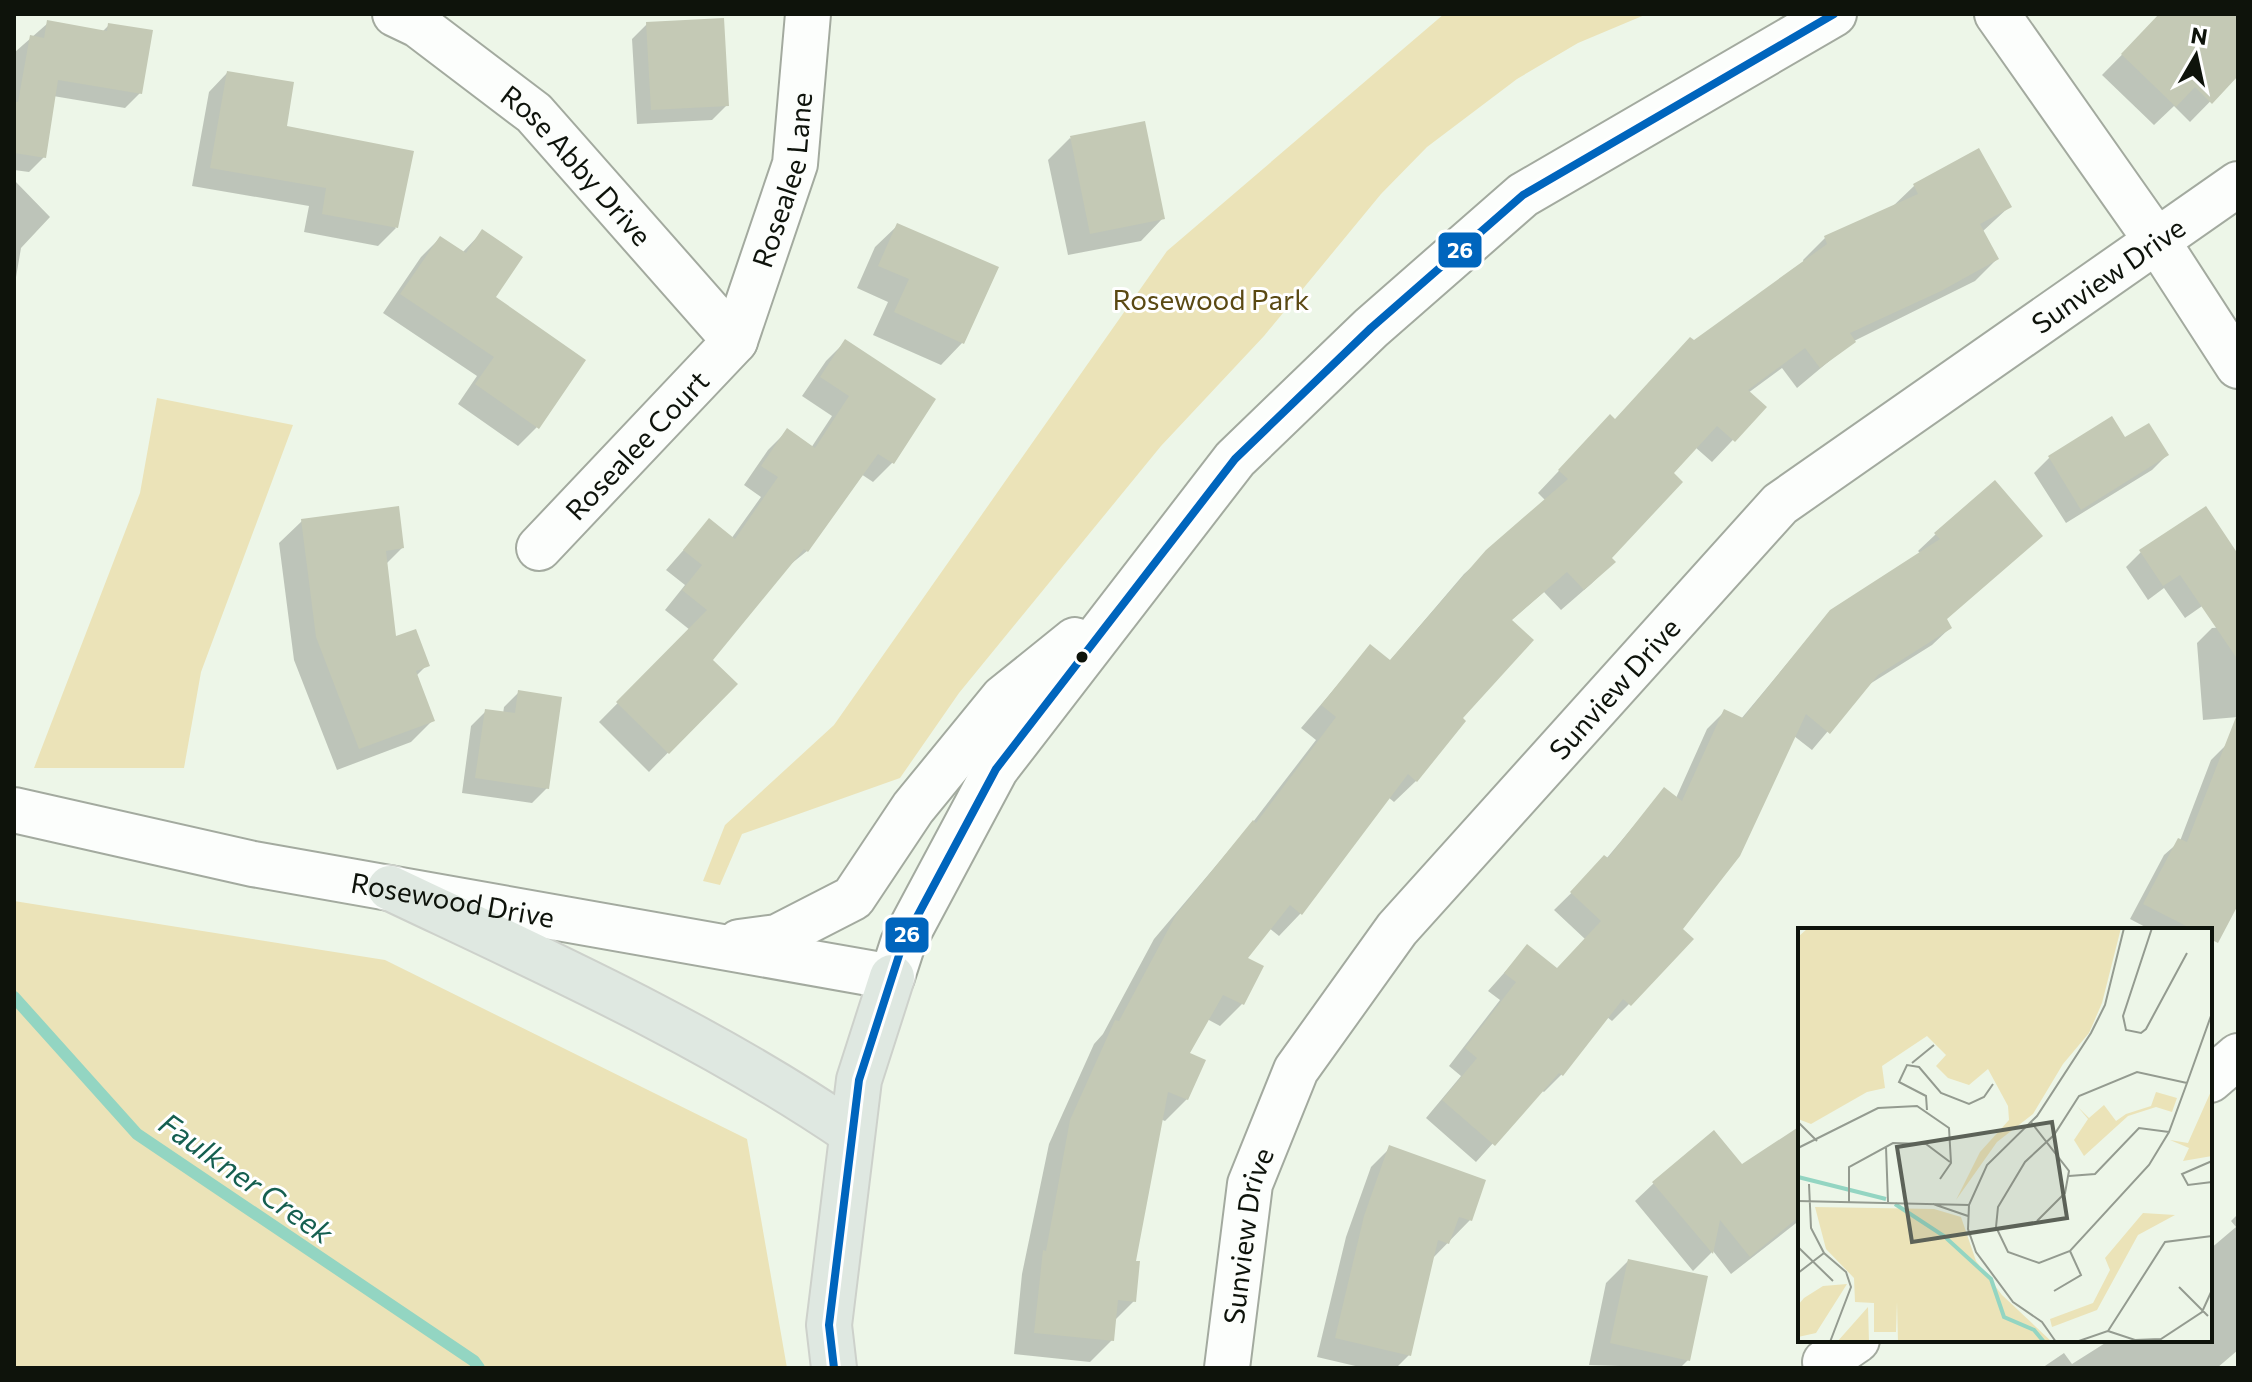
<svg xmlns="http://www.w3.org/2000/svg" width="2252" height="1382" font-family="Commissioner,sans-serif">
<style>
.green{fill:#ebe3b8}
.shadow{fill:#0003}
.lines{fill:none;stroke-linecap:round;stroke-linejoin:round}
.stream{stroke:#93d5c2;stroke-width:12}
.building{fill:#c4c9b5}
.minor-casing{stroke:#a3aa9f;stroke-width:48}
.major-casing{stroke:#cdd1cb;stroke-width:48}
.minor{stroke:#fcfefc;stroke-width:44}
.major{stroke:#dfe8e1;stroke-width:44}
.bus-1-casing{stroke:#fff;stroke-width:14}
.bus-1{stroke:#0065bd;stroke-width:8}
.bus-dot{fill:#0e130b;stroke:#fff;stroke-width:3}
.labels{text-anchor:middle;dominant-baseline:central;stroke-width:6;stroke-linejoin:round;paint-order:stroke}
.street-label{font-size:28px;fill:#0e130b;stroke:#fff}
.park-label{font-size:28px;fill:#5a4913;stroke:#fff}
.water-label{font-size:30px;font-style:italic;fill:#155f50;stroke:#fff}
.inset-river{fill:none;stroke:#93d5c2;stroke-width:4}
.inset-road{fill:none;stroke:#949b90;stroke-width:2}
.view{fill:#5c6258;fill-opacity:0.15;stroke:#5c6258;stroke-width:4}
.inset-edge{fill:none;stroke:#0e130b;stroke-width:4}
.line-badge{stroke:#fff;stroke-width:3}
.badge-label{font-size:22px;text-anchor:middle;font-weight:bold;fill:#fff}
</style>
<rect width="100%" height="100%" fill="#edf6e8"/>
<path class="green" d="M1444 14H1647L1578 43 1517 79 1427 147 1381 194 1264 336 1161 446 959 693 900 778 742 834 720 885 703 881 725 825 834 725 1167 251Z
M157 398 293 425 201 672 184 768H34L140 493Z
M14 901 385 960 747 1139 787 1368H14Z"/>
<path class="shadow" d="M2162 14H2238V73L2190 122 2174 106 2154 125 2102 75Z
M48 23 102 32 109 25 140 93 125 108 53 96 44 157 29 172 14 170 15 52Z
M647 24 727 105 712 120 637 124 632 39Z
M227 73 396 228 378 246 304 232 309 206 192 186 209 92Z
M1070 138 1163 218 1141 241 1068 255 1048 160Z
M1978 150 2009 207 1982 232 1997 259 1975 281 1852 342 1797 388 1782 368 1748 393 1764 407 1712 462 1695 447 1671 473 1609 558 1613 562 1591 584 1561 610 1544 592 1510 621 1460 718 1416 781 1394 802 1388 797 1300 914 1279 936 1269 928 1245 958 1242 1004 1220 1026 1207 1019 1187 1054V1099L1165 1121 1160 1119 1134 1262V1301L1114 1321 1112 1340 1090 1362 1014 1354 1022 1274 1049 1144 1094 1044 1103 1034 1154 939 1253 822 1316 740 1301 728 1370 647 1389 662 1464 574 1546 501 1538 493 1589 439 1614 421 1693 343 1804 263 1803 260 1825 238 1891 208 1914 186Z
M14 180 50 217 21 248 14 289Z
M898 225 963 342 941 365 873 335 888 302 857 288 875 247Z
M482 232 494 298 537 427 518 446 458 404 477 376 383 313 421 257 440 238 462 253Z
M845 342 933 400 892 463 873 482 861 474 807 551 786 568 711 660 735 684 649 772 599 722 690 630 665 610 685 585 666 570 709 521 731 539 761 497 744 485 768 450 787 431 811 448 832 416 802 396 826 361Z
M2125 440 2167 455 2152 470 2066 523 2034 473 2049 458Z
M1995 483 1945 620 1950 628 1932 645 1865 687 1812 750 1794 736 1680 929 1629 1004 1612 1021 1607 1017 1561 1075 1544 1092 1541 1090 1476 1162 1426 1118 1461 1076 1449 1066 1500 1000 1488 991 1527 947 1557 970 1585 939 1554 910 1606 859 1664 790 1676 798 1707 729 1724 712 1741 719 1831 611 1921 554 1918 551 1936 534Z
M302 521 402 548 385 565 395 639 427 665 416 676 433 720 411 742 337 770 294 660 279 543Z
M2141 552 2238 557V581L2185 618 2164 588 2148 600 2126 567Z
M2238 626V717L2203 720 2197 643 2212 628Z
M519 692 547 788 532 803 462 793 471 726 486 711 503 714 504 707Z
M2226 745 2238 750V901L2210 948V930H2151L2130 919 2164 855 2180 841 2211 760Z
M1800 1128V1220L1731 1274 1713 1251 1693 1271 1635 1201 1654 1183 1742 1167Z
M1390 1148 1470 1220 1431 1260 1409 1355 1396 1368H1364L1317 1357 1346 1237 1371 1167Z
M2238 1214V1350L2217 1368H2042L2064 1353 2072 1364 2110 1340H2210V1249L2236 1227 2231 1221Z
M1628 1261 1688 1360 1680 1368 1589 1365 1606 1283Z"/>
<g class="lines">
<path class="stream" d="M14 997 137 1134 474 1361 479 1368"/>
</g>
<path class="building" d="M2159 14H2238V76L2212 104 2195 87 2176 107 2121 54Z
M724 18 729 106 651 110 646 22Z
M47 20 107 31 108 23 153 30 142 94 58 80 46 158 14 153V102H18L30 35 44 38Z
M227 71 294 82 287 126 414 151 398 228 322 214 326 188 210 168Z
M1145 121 1165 219 1090 234 1070 136Z
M1979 148 2012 207 1980 224 1999 259 1941 291 1850 333 1856 342 1820 368 1805 348 1748 390 1767 407 1735 442 1717 426 1674 473 1683 482 1612 558 1616 562 1584 590 1567 572 1512 620 1534 640 1463 718 1466 721 1417 782 1408 774 1302 915 1290 905 1248 958 1264 966 1244 1005 1223 995 1190 1053 1206 1060 1188 1100 1168 1092 1136 1261H1140L1136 1302 1118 1300 1114 1341 1034 1333 1043 1250 1046 1251 1070 1120 1115 1020 1119 1021 1176 915 1253 820 1256 823 1336 717 1321 705 1370 644 1390 660 1486 550 1568 479 1558 470 1610 414 1615 419 1690 337 1694 340 1827 244 1824 236 1918 194 1913 184Z
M897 223 999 267 964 344 894 312 909 279 878 266Z
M482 229 523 257 496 297 586 360 539 429 475 384 494 357 400 294 440 236 466 253Z
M845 339 936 399 894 464 878 454 808 552 804 549 713 660 738 684 669 754 616 702 707 610 682 590 702 565 683 550 709 518 735 539 778 477 761 466 787 428 815 448 849 396 820 377Z
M2112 416 2125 437 2149 423 2169 455 2081 510 2048 456Z
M1995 480 2043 536 1947 619 1952 628 1878 675 1830 734 1806 714 1740 856 1683 929 1694 939 1631 1006 1623 999 1563 1076 1559 1073 1495 1146 1442 1100 1477 1058 1465 1048 1516 982 1504 973 1527 944 1557 968 1601 921 1570 892 1604 855 1608 858 1664 787 1682 801 1724 709 1743 718 1830 610 1940 539 1934 533Z
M399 506 404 548 386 551 396 636 416 629 430 666 416 671 435 721 359 749 316 637 301 519Z
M2206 506 2238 554V660L2180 575 2163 586 2139 550Z
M518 690 562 697 549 789 475 778 485 709 515 713Z
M2236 717 2238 905 2218 943 2210 939V930H2194L2143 904 2178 838 2187 842Z
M1800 1126V1216L1750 1257 1720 1220 1713 1254 1652 1182 1714 1130 1742 1164Z
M1389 1145 1486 1180 1472 1221 1459 1217 1449 1244 1438 1240 1411 1356 1335 1338 1364 1216Z
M1628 1259 1708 1276 1690 1361 1610 1343Z"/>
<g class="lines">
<g class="minor-casing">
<g id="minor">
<path id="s1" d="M395 14 418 25 534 113 735 341"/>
<path d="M1997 14 2163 250 2238 366"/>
<path id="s2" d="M539 548 735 341 795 164 808 14"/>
<path id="s3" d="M14 810 253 864 892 977 903 943 996 769 1235 459 1371 328 1523 195 1834 14"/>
<path d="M739 942 777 937 853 898 913 808 1003 698 1075 640"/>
<path d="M2210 1080 2238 1056"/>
<path d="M1825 1362 1857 1340"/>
<path id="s4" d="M1227 1368 1250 1184 1296 1070 1397 929 1780 504 2238 184"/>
</g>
</g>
<g class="major-casing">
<path id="major" d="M390 888C548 963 707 1034 852 1133
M834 1368 829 1325 859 1080 892 977"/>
</g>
<use href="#minor" class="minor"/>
<use href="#major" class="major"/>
<g class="bus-1-casing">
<path id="bus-1" d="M834 1368 829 1325 859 1080 903 943 996 769 1235 459 1371 328 1523 195 1834 14"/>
</g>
<use href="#bus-1" class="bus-1"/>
</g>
<circle class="bus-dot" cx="1082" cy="657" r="7"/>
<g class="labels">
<g class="street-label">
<text stroke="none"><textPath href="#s1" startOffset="238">Rose Abby Drive</textPath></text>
<text stroke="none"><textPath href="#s2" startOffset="454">Rosealee Lane</textPath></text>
<text stroke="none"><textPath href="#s4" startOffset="1454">Sunview Drive</textPath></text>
<text stroke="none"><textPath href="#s2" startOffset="142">Rosealee Court</textPath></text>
<text stroke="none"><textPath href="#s4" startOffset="806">Sunview Drive</textPath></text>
<text stroke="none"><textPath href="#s3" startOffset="448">Rosewood Drive</textPath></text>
<text stroke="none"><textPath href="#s4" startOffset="134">Sunview Drive</textPath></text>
</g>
<g class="park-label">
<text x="1211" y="299">Rosewood Park</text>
</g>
<g class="water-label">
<text transform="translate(247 1177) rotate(35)">Faulkner Creek</text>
</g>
</g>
<g transform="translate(1798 928)">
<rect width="414" height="414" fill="#edf6e8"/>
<path d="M10 0H323L304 75 291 105 265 136 235 186 199 214 158 272 182 224 211 192 210 178 190 141 171 157 150 150 138 138 148 127 129 108 84 138 87 160 69 164 13 196 0 191V9ZM414 161V228L385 233 391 220 372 212 390 215ZM358 164 379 170 374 184 358 179 330 188 286 228 276 212 290 191 279 178 291 190 306 177 318 193 328 186 353 178ZM17 279 136 281 163 289 178 333 204 367 254 414H100L99 374 98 404H76V375L57 374 56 350 28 321ZM345 285 377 287 340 307 299 382 254 399 252 391 295 375 312 342 307 330ZM49 356 18 405 0 409V377L6 370 25 358ZM70 379 71 414H39Z" fill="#ebe3b8"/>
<path class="inset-river" d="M0 249 88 271M97 276 146 308 193 351 206 389 236 402 246 414"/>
<path class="inset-road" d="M354 0 325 88 328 102 343 105 348 101 389 25M114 135 136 117M389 155 339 144 281 168 256 207 227 234 200 279 198 299 210 324 241 335 272 323 351 237 371 204 389 155 414 85M129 182 128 168 101 154 109 137 121 139 143 165 171 176 186 169 195 156M0 194 19 213M233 194 271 243 267 265 239 293M88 219 90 274M0 220 80 180 119 178 151 200 153 235 142 251M414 233 384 246 390 257 414 254M271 248 297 246 341 200 371 204M11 256 13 300 26 325 48 344 53 359 32 414M0 273 171 277 189 237 239 188 293 105 307 77 326 0M51 274V239L95 215 128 216 152 234M135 276 170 288M171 277 170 301 178 324 215 374 244 394 258 414M0 319 35 353M0 345 26 325M381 359 410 388M256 363 283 347 272 323M310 403 337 412 363 411 404 384 414 362M278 414 310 403 367 314 414 308"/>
<path class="view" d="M254 194 269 290 114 314 99 219Z"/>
<rect width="414" height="414" class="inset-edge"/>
</g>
<g class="line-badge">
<rect x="1437" y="231" width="46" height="38" rx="8" fill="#0065bd"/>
<rect x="884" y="916" width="46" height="38" rx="8" fill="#0065bd"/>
</g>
<g class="badge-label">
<text x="1460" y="258">26</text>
<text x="907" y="942">26</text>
</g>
<rect width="2252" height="1382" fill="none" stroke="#0e130b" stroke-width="32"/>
<g transform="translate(2196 56) rotate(9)" stroke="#ffffff" stroke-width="6" paint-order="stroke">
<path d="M0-6L14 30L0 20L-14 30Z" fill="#0e130b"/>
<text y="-12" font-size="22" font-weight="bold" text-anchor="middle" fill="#0e130b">N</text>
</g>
</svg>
